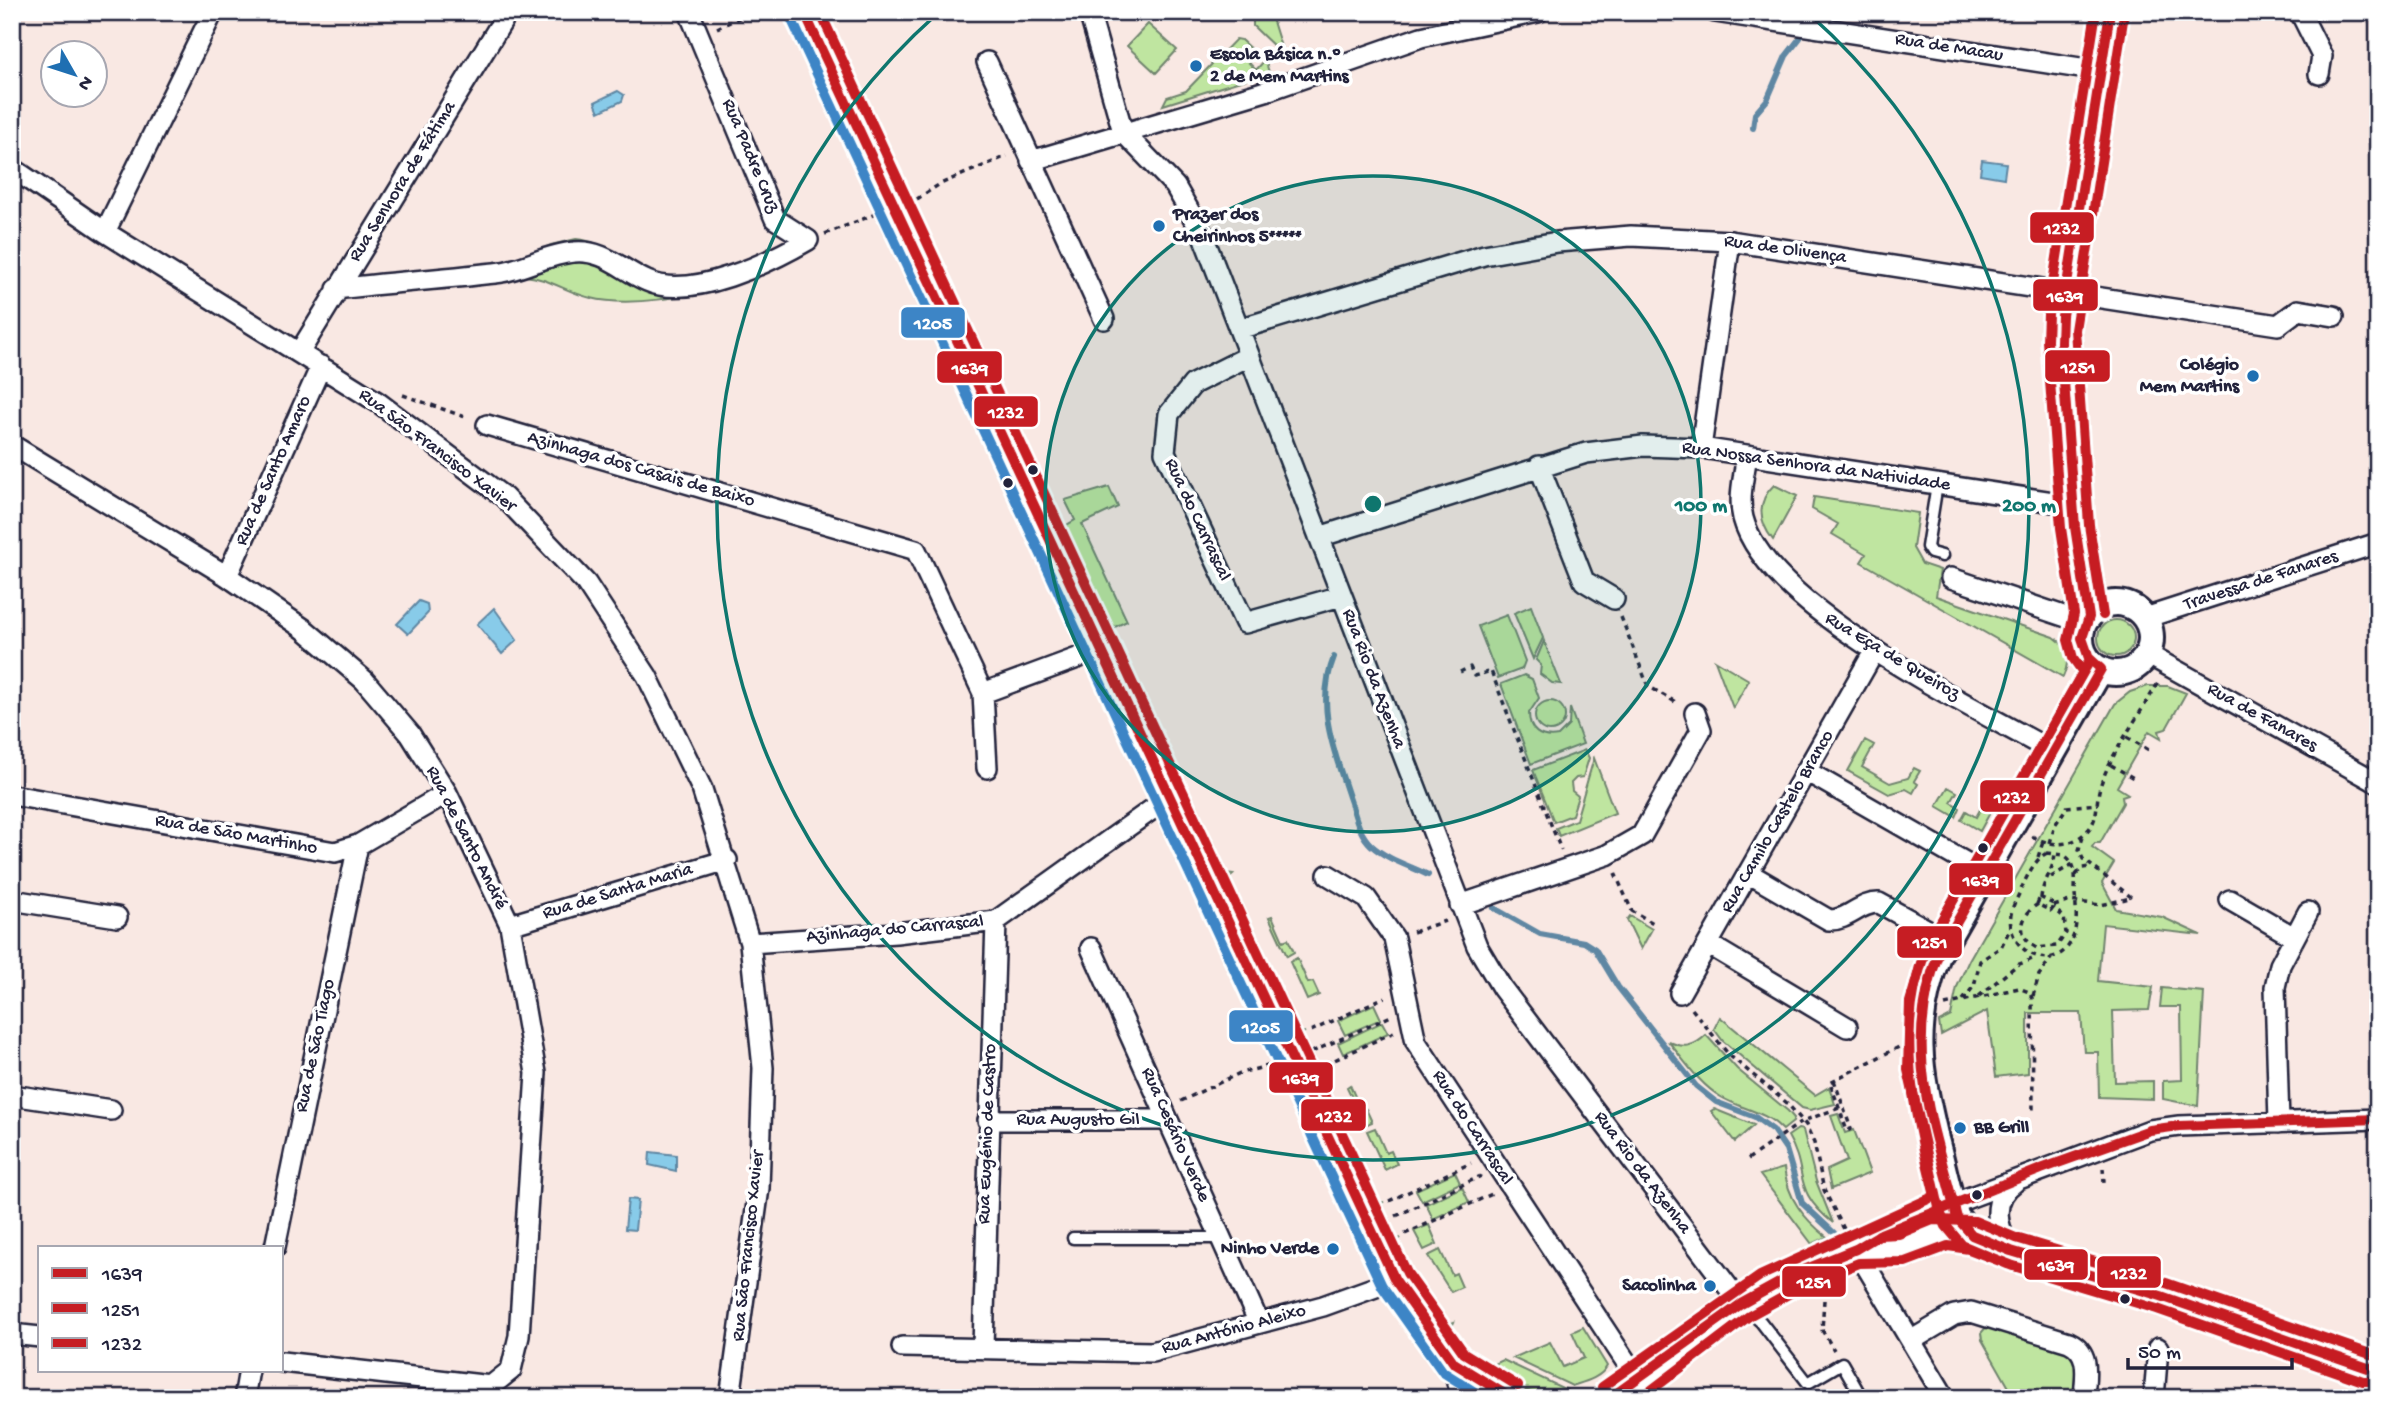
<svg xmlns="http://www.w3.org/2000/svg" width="2390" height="1410" font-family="'Gochi Hand',sans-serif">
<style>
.green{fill:#bfe5a0;stroke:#70846e;stroke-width:2}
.water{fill:#88cbe9;stroke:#5f87a3;stroke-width:2}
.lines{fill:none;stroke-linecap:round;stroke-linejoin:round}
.stream{stroke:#5f87a3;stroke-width:6}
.service-casing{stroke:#22223b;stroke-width:15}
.minor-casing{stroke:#22223b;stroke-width:24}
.tertiary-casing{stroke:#22223b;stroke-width:30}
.path{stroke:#22223b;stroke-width:3.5;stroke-dasharray:5 5;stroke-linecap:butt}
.service{stroke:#fff;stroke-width:10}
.minor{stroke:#fff;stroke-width:19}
.tertiary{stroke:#fff;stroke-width:24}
.bus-1-casing{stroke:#fff;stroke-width:16}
.bus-2-casing{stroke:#fff;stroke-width:16}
.bus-3-casing{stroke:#fff;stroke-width:16}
.bus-4-casing{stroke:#fff;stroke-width:16}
.bus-1{stroke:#c61d23;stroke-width:10}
.bus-2{stroke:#c61d23;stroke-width:10}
.bus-3{stroke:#c61d23;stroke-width:10}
.bus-4{stroke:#3d85c6;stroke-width:10}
.ring{fill:none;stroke:#0f766e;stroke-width:3.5}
.poi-dot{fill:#1f6fb2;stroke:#fff;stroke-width:2.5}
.bus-dot{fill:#22223b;stroke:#fff;stroke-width:2.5}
.labels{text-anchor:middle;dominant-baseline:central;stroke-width:7;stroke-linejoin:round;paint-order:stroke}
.street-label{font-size:19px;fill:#22223b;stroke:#fff}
.poi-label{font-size:19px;font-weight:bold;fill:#22223b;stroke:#fff;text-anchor:start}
.centre{fill:#0f766e;stroke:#fff;stroke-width:3.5}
.ring-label{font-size:21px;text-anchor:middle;font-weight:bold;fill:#0f766e;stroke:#fff;stroke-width:7;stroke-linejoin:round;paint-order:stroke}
.line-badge{stroke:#fff;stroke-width:2.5}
.badge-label{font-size:19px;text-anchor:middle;font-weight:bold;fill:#fff}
</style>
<rect width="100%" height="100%" fill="#f9e8e3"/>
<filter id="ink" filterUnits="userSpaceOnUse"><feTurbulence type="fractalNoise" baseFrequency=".0143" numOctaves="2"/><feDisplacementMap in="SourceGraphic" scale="14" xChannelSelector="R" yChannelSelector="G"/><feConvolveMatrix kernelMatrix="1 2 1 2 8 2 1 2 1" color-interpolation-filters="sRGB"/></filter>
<g filter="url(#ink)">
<path class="green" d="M1260 12H1270L1282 50 1279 51 1253 26V20Z
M1148 24 1177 50 1156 73 1127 46Z
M1236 39 1241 40 1257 55 1249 63 1256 70 1265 60 1269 72 1163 105 1167 97 1186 91Z
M576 239C615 243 616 265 643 274 668 282 698 283 725 287 685 296 631 308 591 298 568 293 549 278 525 276L513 263 551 245Z
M1774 485 1797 496 1773 540C1759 522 1756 502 1774 485Z
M1109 487 1118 507 1082 524 1127 621 1113 628 1065 526 1075 520 1065 500Z
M1814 497 1918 513 1913 548 1922 564 1940 570 1936 596 2054 637C2069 647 2070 661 2063 677L1861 562 1866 554 1832 534 1838 524 1812 509Z
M1531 606 1543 638 1533 659 1514 613Z
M1507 615 1525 661 1522 669 1498 678 1478 626Z
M2098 638a18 18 0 1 1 36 0a18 18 0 1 1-36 0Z
M1544 641 1561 684 1552 683 1540 674 1541 665 1536 660Z
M1715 660 1749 680 1733 708Z
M1524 675 1532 679 1539 698 1529 713C1529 731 1540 739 1558 736L1569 725 1570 708 1583 744 1531 764 1501 684Z
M2148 686H2168L2186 693 2166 729 2159 731 2161 738 2149 731 2117 787 2128 794 2122 796 2123 803 2100 843H2095L2092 847 2114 863 2102 883 2116 909 2162 917 2201 935 2103 924 2098 981 2153 987 2149 1010 2113 1011 2115 1082 2153 1081V1099L2099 1097 2098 1052H2084L2081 1013H2028V1073L1996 1077 1987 1011 1941 1035 1939 1022 1951 1016 1957 987 1969 960 2115 704 2130 692Z
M1535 716a15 15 0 1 1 30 0a15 15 0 1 1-30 0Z
M1865 740 1874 745 1862 767 1890 783 1908 778 1914 768 1920 771 1914 781 1918 784 1913 793 1906 789 1889 794 1848 771Z
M1585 750 1589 758 1583 777 1576 778 1571 783 1572 791 1578 796 1572 815 1554 822 1533 770Z
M1594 758 1615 813 1559 836 1556 828 1576 820Z
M1948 787 1957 792 1951 802 1960 808 1956 817 1937 806Z
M1982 806 1991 811 1980 831 1961 820 1966 811 1976 817Z
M1226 873 1233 874 1226 880 1297 1033 1305 1032 1296 1036 1223 879Z
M1272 916 1283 941 1288 939 1294 952 1287 956 1269 917Z
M1630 916 1652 929 1641 949 1627 920Z
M1297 958 1308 983 1313 982 1319 995 1307 1000 1290 962Z
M2162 988 2204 992 2198 1106 2163 1099V1081L2182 1080 2181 1007H2160Z
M1374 1004 1381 1019 1345 1035 1338 1021Z
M1720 1017 1815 1095 1829 1087 1835 1104 1810 1110 1802 1108 1723 1041 1714 1029Z
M1382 1022 1388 1033 1343 1054 1338 1043Z
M1706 1035 1737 1069 1788 1111 1794 1118 1793 1122 1783 1130C1764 1110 1743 1110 1721 1097 1699 1084 1684 1060 1668 1041 1683 1049 1694 1047 1706 1035Z
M1322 1068 1316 1074 1375 1202H1384L1374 1206 1312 1072Z
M1350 1085 1361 1110 1366 1109 1372 1122 1365 1125 1347 1087Z
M1714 1109 1754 1125 1735 1142 1711 1111Z
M1838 1114 1845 1133 1854 1130 1870 1173 1831 1189 1827 1170 1847 1161 1831 1116Z
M1375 1128 1386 1153 1391 1151 1397 1164 1385 1170 1367 1131Z
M1798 1129 1803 1130 1816 1181 1833 1223C1790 1188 1810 1174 1788 1136Z
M1784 1168C1788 1199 1803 1218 1827 1237L1812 1244 1760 1175Z
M1455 1172 1460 1183 1422 1201 1416 1190Z
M1462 1187 1469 1202 1433 1219 1426 1204Z
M1429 1225 1437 1244 1424 1250 1414 1231Z
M1401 1238 1395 1243 1400 1254 1446 1325 1454 1322 1451 1329 1445 1328 1391 1242Z
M1440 1250 1452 1275 1456 1273 1462 1287 1451 1292 1428 1256Z
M1988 1325 2070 1352 2078 1363 2076 1398H2015L1982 1340 1981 1333Z
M1583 1327 1607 1366C1601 1378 1584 1382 1572 1386L1513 1358 1550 1342 1563 1367 1584 1358 1572 1332Z
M1503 1360 1571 1392C1536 1397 1512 1390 1484 1369Z"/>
<path class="water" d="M618 91 624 95 622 101 599 112 595 102Z
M1982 160 2006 163 2004 178 1980 174Z
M419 601 427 604 428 613 408 634 397 624Z
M494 608 517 640 502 654 477 624Z
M650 1152 676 1155V1171L649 1165Z
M628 1199 638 1200 635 1230 625 1229Z"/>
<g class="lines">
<path class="stream" d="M1753 128 1755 114 1767 100 1786 56 1800 38
M1334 657C1315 705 1334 751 1349 797 1355 813 1358 833 1371 845 1386 859 1410 866 1428 875
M1494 908 1540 934 1584 942 1595 949 1618 987 1696 1086 1716 1102 1755 1117 1773 1130 1786 1149 1802 1203 1834 1233"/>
<g class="service-casing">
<path id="service" d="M1937 484 1927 547 1931 553 1942 556
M1073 1238H1221
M1742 1305 1761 1322 1808 1383 1842 1363 1862 1398"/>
</g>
<g class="minor-casing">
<path id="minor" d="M1089 12 1123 132 1175 186 1202 233 1477 946 1502 988 1741 1304
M1715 12 2100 71
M2300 12 2322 56 2319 74
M987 62 1104 319
M1031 161 1269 90 1421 37 1538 12
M12 168 105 232 379 403 504 497 586 583 647 676 702 789 750 943 763 1068 759 1188 730 1398
M105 232 213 12
M337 289C392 282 447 279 502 272 526 268 548 254 574 252 603 249 622 270 647 281 691 301 770 262 808 240L775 219 689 12
M1239 329 1484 255 1557 242 1631 236 1730 241 2278 325 2298 310 2334 316
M299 353 508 12
M1249 356 1193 384 1169 414 1165 452 1245 623 1341 596
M487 425 916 550 983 693 1099 650
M12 445 227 576 304 629 364 680 410 734 447 793 510 925 536 1073 519 1336 511 1370 491 1386 282 1362
M1701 448 1730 241
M1747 455C1744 475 1738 498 1743 518 1767 609 1973 706 2053 752
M1539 466 1584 581 1614 599
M1319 537 1586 453 1643 446 1701 448 2073 505
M227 576 321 366
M1951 578 2084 623
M2145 618 2378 543
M2147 654 2378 783
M983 693 987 768
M1806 771 1984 873
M12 795 335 852 358 845 447 793
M1748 873 1829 920C1848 921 1860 902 1879 903L1946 940
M1328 875 1366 898 1394 938 1416 1042 1638 1380
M12 900 117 917
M2230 900 2294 937
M1460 905 1607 855 1642 835 1701 730 1695 713
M510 925 727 860
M750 943 896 933 996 921 1168 798
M1708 944 1847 1027
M1091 948 1259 1323
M1680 993 1875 650
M12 1095 111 1110
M988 1120H1168
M2279 1123 2275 987 2280 965 2308 912
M1952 1204 2150 1130 2179 1126 2378 1119
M275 1247 358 845
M1856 1249 1945 1398
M2011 1251C1997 1228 1989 1200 2015 1182
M12 1334 40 1337
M1912 1340 1954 1315 1971 1312 2069 1342C2092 1353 2085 1377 2084 1398
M902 1347 1152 1352 1323 1306 1395 1280
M983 1347 996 921
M244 1398 249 1370
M2154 1398 2158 1348"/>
</g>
<g class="tertiary-casing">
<path id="tertiary" d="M804 12 1367 1223 1395 1280 1454 1363 1465 1398
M2081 638a35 35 0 1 1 70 0a35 35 0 1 1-70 0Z
M2089 617 2075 527 2061 329 2110 12
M2101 669 1938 955C1911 1028 1919 1066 1936 1139 1943 1165 1948 1192 1957 1218L1972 1235 2011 1251 2161 1296 2368 1368 2378 1367
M1856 1249 1902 1248 1946 1232 1972 1235
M1454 1363 1511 1398
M1610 1398 1767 1288 1856 1249 1881 1234 1952 1204"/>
</g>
<path class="path" d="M717 28 752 12
M917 199 940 184 1007 156
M825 234 873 215
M403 395 468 418
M1621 617 1648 686 1677 703
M1460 672 1470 667 1474 676 1491 671 1561 850
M2127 737 2152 752
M2111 765 2137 780
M2032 836C2050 846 2070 848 2086 832 2100 819 2095 803 2100 787 2109 756 2141 713 2158 683
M2083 837 2079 850 2083 859 2131 897
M2050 843 2055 825 2067 807 2098 804
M2047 853 2064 855C2078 864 2075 879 2075 894 2076 907 2078 924 2073 937 2057 981 1993 948 2015 902 2023 887 2031 861 2047 853Z
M2038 857 2043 842
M1615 873 1632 911 1655 924
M2076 875 2082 868 2090 867
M2051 877 2073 864
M2040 897 2055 905 2051 911 2037 904Z
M2041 898C2042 882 2054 870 2055 853
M2038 904C2019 916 2016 937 2037 948L2057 946 2066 933 2064 917 2053 908
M2054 906 2070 901 2101 905 2130 898
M1413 932 1445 921
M1979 996 2017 965 2035 958
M2033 996 2039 975 2052 957
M1963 1000 1974 986 1980 961 2001 947 2010 929
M1945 1005 2019 988 2029 992 2032 998 2033 1112
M1692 1009 1729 1055 1787 1103 1806 1125 1814 1143 1824 1190 1844 1229
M1311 1031 1385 997
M1312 1052 1391 1016
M1326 1064 1394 1032
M1834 1080 1851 1129 1847 1131 1830 1082 1834 1080 1899 1047
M1181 1101 1240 1073 1268 1066
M1748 1159 1803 1121 1839 1108
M2103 1168 2104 1183
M1389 1201 1471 1163
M1396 1216 1481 1176
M1405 1234 1492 1194
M1824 1300 1822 1330 1834 1350"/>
<use href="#service" class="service"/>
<use href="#minor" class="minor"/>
<use href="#tertiary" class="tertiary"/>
<g class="bus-1-casing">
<path id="bus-1" d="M804 12 1395 1280 1454 1363 1511 1398
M2110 12 2062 316 2061 342 2075 527 2089 617 2082 638 2089 658 2101 669 1938 955C1902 1051 1933 1124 1957 1218L1972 1235 2011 1251 2161 1296 2368 1368 2378 1367
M1610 1398 1741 1304 1799 1272 1856 1249 1881 1234 2041 1169 2150 1130 2179 1126 2378 1119"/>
</g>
<g class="bus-2-casing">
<path id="bus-2" d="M2103 615 2089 525 2075 330 2124 14
M2089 662 1926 948 1910 1002 1908 1070 1940 1212 1946 1226 1962 1245 2007 1264 2157 1309 2363 1381H2378
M1641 1398 1749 1316 1805 1285 1859 1263 1905 1262 1948 1246 1969 1249 2013 1266"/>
</g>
<g class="bus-3-casing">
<path id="bus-3" d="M820 12 1407 1273 1464 1353 1518 1386
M1879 1235 1899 1234 1933 1220 1975 1221 2016 1238 2166 1283 2370 1354 2377 1353
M1602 1387 1760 1276 1935 1196C1914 1111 1894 1033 1926 948L2083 672 2073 658 2068 640 2074 614 2061 528 2047 341 2048 314 2096 12"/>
</g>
<g class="bus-4-casing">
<path id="bus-4" d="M791 18 1382 1286 1443 1372 1484 1398"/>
</g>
<use href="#bus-1" class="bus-1"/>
<use href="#bus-2" class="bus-2"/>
<use href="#bus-3" class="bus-3"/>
<use href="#bus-4" class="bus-4"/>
</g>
</g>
<circle cx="1373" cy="504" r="328" fill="#0f766e" fill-opacity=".12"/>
<g class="ring">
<circle cx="1373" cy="504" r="328"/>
<path d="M1808 13A656 656 0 1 1 938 13"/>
</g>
<g class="poi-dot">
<circle cx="1196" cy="66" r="7"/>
<circle cx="1159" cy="226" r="7"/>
<circle cx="2253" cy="376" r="7"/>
<circle cx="1960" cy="1128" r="7"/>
<circle cx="1333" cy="1249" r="7"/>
<circle cx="1710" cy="1286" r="7"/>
</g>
<g class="bus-dot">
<circle cx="1033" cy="470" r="6"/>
<circle cx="1008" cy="483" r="6"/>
<circle cx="1983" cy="848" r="6"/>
<circle cx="1977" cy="1195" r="6"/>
<circle cx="2125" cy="1299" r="6"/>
</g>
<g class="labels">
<g class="street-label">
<text transform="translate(1949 48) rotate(9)">Rua de Macau</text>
<text transform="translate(750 156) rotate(67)">Rua Padre Cruz</text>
<text transform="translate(403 182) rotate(-58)">Rua Senhora de Fátima</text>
<text transform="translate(1785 250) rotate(8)">Rua de Olivença</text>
<text transform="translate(437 451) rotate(37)">Rua São Francisco Xavier</text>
<text transform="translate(1816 467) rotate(8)">Rua Nossa Senhora da Natividade</text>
<text transform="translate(641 470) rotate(16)">Azinhaga dos Casais de Baixo</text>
<text transform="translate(274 471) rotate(-66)">Rua de Santo Amaro</text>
<text transform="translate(1197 520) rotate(65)">Rua do Carrascal</text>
<text transform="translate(2261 581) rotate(-18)">Travessa de Fanares</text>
<text transform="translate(1892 657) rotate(31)">Rua Eça de Queiroz</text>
<text transform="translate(1373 679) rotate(69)">Rua Rio da Azenha</text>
<text transform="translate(2262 718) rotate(29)">Rua de Fanares</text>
<text transform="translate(1778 822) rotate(-60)">Rua Camilo Castelo Branco</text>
<text transform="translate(236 835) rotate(10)">Rua de São Martinho</text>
<text transform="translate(466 838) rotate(63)">Rua de Santo André</text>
<text transform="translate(618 892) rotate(-17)">Rua de Santa Maria</text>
<text transform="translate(895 930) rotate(-5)">Azinhaga do Carrascal</text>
<text transform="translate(316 1046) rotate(-78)">Rua de São Tiago</text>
<text x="1078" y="1120">Rua Augusto Gil</text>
<text transform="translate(1472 1128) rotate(57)">Rua do Carrascal</text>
<text transform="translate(988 1134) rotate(-88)">Rua Eugénio de Castro</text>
<text transform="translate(1175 1135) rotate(66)">Rua Cesário Verde</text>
<text transform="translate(1642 1173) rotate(53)">Rua Rio da Azenha</text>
<text transform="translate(749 1246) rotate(-84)">Rua São Francisco Xavier</text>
<text transform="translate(1234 1330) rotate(-15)">Rua António Aleixo</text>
</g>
<g class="poi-label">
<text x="1210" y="55">Escola Básica n.º<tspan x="1210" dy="22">2 de Mem Martins</tspan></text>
<text x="1173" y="215">Prazer dos<tspan x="1173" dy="22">Cheirinhos 5*****</tspan></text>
<text x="2239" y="365" text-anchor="end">Colégio<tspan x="2239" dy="22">Mem Martins</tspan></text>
<text x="1974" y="1128">BB Grill</text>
<text x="1319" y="1249" text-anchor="end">Ninho Verde</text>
<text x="1696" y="1286" text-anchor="end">Sacolinha</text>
</g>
</g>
<circle cx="1373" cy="504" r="10" class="centre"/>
<g class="ring-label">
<text x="1701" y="511">100 m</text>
<text x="2029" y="511">200 m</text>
</g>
<g class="line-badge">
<rect x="2029" y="211" width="66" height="33" rx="7" fill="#c61d23"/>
<rect x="2032" y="278" width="67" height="34" rx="7" fill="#c61d23"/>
<rect x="900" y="306" width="66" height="33" rx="7" fill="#3d85c6"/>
<rect x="2044" y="349" width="67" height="34" rx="7" fill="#c61d23"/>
<rect x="936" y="350" width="67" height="34" rx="7" fill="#c61d23"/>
<rect x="973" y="395" width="66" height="33" rx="7" fill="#c61d23"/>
<rect x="1979" y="779" width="67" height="34" rx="7" fill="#c61d23"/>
<rect x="1948" y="862" width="66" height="34" rx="7" fill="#c61d23"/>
<rect x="1896" y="925" width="67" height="34" rx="7" fill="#c61d23"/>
<rect x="1228" y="1009" width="66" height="34" rx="7" fill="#3d85c6"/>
<rect x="1268" y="1061" width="66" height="33" rx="7" fill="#c61d23"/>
<rect x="1300" y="1098" width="67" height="34" rx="7" fill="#c61d23"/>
<rect x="2023" y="1248" width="66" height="33" rx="7" fill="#c61d23"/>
<rect x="2096" y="1255" width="66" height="34" rx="7" fill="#c61d23"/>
<rect x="1781" y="1265" width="66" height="33" rx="7" fill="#c61d23"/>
</g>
<g class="badge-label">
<text x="2062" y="234">1232</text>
<text x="2065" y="302">1639</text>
<text x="933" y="329">1205</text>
<text x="2078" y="373">1251</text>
<text x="970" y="374">1639</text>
<text x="1006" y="418">1232</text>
<text x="2012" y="803">1232</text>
<text x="1981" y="886">1639</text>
<text x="1930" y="948">1251</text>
<text x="1261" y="1033">1205</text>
<text x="1301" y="1084">1639</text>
<text x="1334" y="1122">1232</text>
<text x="2056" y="1271">1639</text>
<text x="2129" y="1279">1232</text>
<text x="1814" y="1288">1251</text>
</g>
<rect width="2390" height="1410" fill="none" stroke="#fff" stroke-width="42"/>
<rect x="21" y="21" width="2348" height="1368" fill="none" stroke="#22223b" stroke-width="2.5" filter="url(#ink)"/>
<rect x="38" y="1246" width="245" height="126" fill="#ffffff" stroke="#a7a7b1" stroke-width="2"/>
<rect x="52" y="1268" width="35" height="10" fill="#c61d23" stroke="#a7a7b1" stroke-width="2"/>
<text x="102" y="1280" font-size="21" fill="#22223b">1639</text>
<rect x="52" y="1303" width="35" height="10" fill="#c61d23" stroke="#a7a7b1" stroke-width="2"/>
<text x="102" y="1316" font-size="21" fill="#22223b">1251</text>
<rect x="52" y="1338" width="35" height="10" fill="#c61d23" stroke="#a7a7b1" stroke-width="2"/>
<text x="102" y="1350" font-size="21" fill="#22223b">1232</text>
<g transform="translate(74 74) rotate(129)"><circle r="33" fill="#ffffff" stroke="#a7a7b1" stroke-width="2"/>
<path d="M0-5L12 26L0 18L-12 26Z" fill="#1f6fb2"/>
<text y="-10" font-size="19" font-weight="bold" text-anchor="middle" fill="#22223b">N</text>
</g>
<path d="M2128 1358v10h164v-10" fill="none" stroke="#22223b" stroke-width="3.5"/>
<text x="2138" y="1358" font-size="21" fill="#22223b" stroke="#ffffff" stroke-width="5" paint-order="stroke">50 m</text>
</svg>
